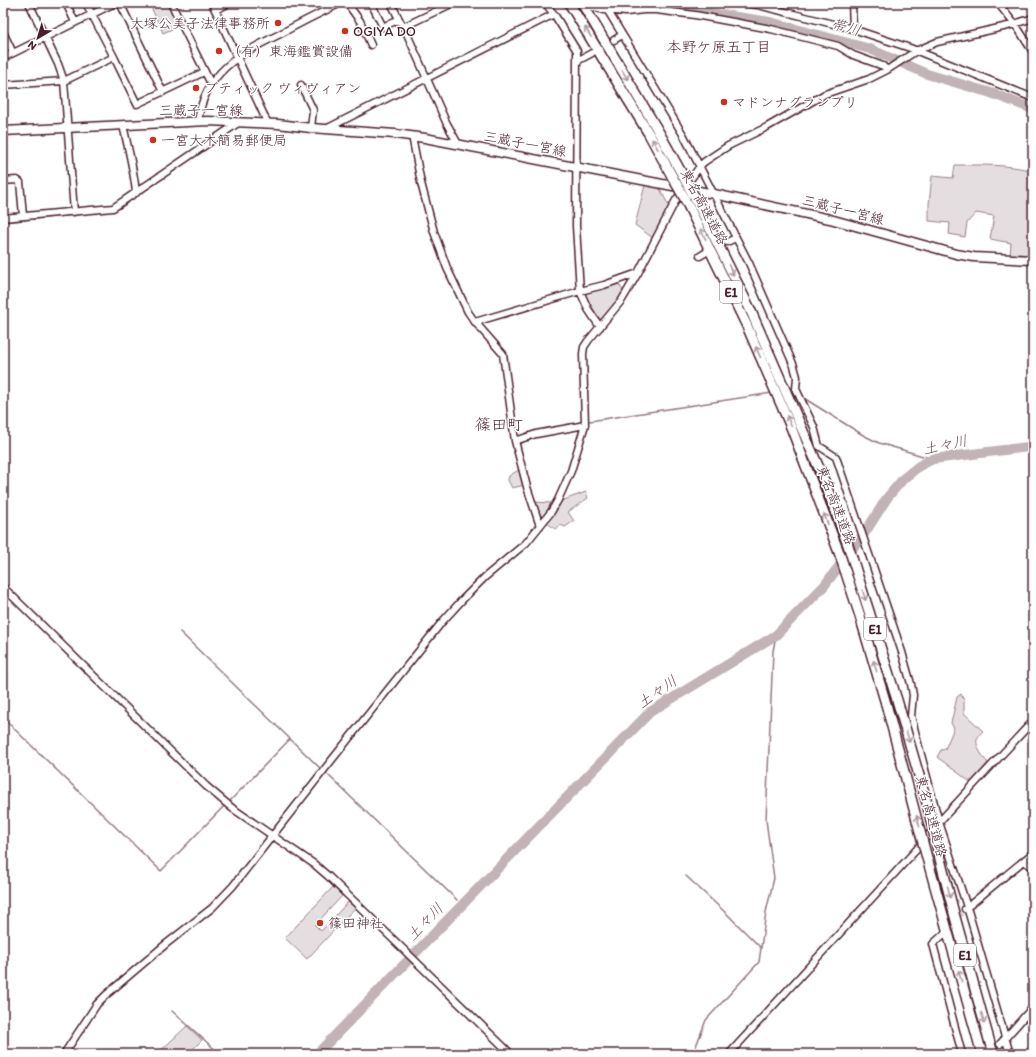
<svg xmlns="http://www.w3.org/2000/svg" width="1036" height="1057" font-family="Itim,'Klee One',sans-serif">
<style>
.green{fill:#e5dee0;stroke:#987e86}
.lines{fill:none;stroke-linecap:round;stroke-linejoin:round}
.stream{stroke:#91787e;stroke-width:1.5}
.river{stroke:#c1b3b6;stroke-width:10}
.minor-tunnel{stroke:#dbd2d5;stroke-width:6;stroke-dasharray:6 3;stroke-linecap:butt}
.minor-casing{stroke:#4a1f2b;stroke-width:9}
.major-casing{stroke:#4a1f2b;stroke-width:11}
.highway-casing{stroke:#4a1f2b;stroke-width:12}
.minor{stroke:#fff;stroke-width:6}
.major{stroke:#fff;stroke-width:8}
.highway{stroke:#fff;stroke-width:9}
.highway-bridge-casing{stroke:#4a1f2b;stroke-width:12;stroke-linecap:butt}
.highway-bridge{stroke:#fff;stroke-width:9}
.oneway{stroke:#ae9aa0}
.poi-dot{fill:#c8321e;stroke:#fff;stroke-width:1.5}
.labels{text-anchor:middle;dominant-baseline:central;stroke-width:3;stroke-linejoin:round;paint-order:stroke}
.shield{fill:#fff;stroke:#80626b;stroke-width:1}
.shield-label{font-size:13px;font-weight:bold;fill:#4a1f2b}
.poi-label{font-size:14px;fill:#4a1f2b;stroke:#fff;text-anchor:start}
.street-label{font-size:14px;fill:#4a1f2b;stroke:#fff}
.water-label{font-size:15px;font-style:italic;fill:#74535c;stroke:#fff}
.neighbourhood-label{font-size:15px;fill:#4a1f2b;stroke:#fff}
.quarter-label{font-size:16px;fill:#4a1f2b;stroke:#fff}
</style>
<rect width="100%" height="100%" fill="#fff"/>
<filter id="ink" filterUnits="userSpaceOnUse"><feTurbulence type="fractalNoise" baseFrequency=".025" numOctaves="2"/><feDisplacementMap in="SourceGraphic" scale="8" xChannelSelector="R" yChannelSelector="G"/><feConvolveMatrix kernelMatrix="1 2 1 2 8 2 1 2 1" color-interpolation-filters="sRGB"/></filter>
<g filter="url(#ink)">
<path class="green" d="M149 3H168L179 26 163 33Z
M955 165C981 165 1008 164 1033 171L1032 257 1010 256 1011 243 990 239 994 216 976 213 967 223 965 237 949 234 950 223 929 221V204L932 176 953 178Z
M645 185 659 187 669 206 653 238 635 225Z
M618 283 624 292 602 320H600L585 295 586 292Z
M520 469 525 485 512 488 508 480 509 476Z
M586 492 588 498 568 512 574 521 565 527 561 525 555 529 546 522 561 501Z
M534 502 551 503 543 518H540Z
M961 694 964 701V713L983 731C981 733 978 736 977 739 975 747 984 758 988 763L972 781H969L937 757 941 750 945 749 954 728 951 723 957 697Z
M333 887 342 896 315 925 321 931 348 902 355 908 307 959 285 938Z
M187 1026 202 1040 188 1054H157Z"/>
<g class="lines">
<path class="stream" d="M114 210 118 209 222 138
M3 222 85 214
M802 397 863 435 879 443 933 459
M590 421 772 393
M180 632 320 768
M3 718 161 871 225 805
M327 774 457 900
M228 803 290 739
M686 876 727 914 761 948
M172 1011 220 1054
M693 1054 706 1020 759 962 766 912 774 878 766 820 773 651 776 635"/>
<path class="river" d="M643 3 770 22 870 49 927 74 991 93 1033 109
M317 1054 650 712 776 635 824 586 866 531 887 498 903 479 919 466 933 459 1028 447 1033 445"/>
<path class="minor-tunnel" d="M946 931 963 911"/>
<g class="minor-casing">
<path id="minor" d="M29 3 58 64 64 81 74 212
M66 3 75 22
M86 3 114 57
M120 3 163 92
M171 3 211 84
M212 3 268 124
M347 3 360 21 371 45
M371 3 383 27 399 19
M391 3 403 27 453 3
M545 3 554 14
M603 3 684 136 749 263 794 366 797 377 796 389 814 427 819 446 836 457 902 652 911 684 913 695 911 716 919 747 939 822 967 907 1010 1054
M743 3 758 5 853 29 910 48 1033 98
M852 3 853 29
M998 3 1019 30 1033 52
M584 5 604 10 626 12 644 10H656L695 15 771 29 838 46 853 55 883 66 887 70
M215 10 230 3
M404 27 446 122 458 144
M3 32 13 53
M614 40 622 35
M3 58 115 3
M577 61 592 53
M3 85 64 81 114 57 137 104 204 72
M301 85 313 110 311 128
M198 122C204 72 240 54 280 34 300 23 320 13 341 3
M123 125C128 148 134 170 136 193
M326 129 554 14 577 51 576 226 580 291 588 309 600 327
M413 136V141L421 183 434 232 447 268 468 312 475 322 503 354 515 441 527 487 540 526
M3 181 17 180 20 182 23 216
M3 218 113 208 238 123
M727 242 736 238
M700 256 705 253
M475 322 580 291 604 285 638 273
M515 441 536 434 585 425
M3 587 206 786 232 808 314 864 328 876 511 1054
M1024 861 1033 868
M965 909 1033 853
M944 934 933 944 962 1054
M1000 1044 1033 1007
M64 1054 97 1004 106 995 166 944 212 908 233 886 331 761 442 622 463 599 485 577 526 543 551 512 558 500 571 471 585 425 583 354 584 347 588 341 622 300 638 273 676 200 700 166 704 162 728 146 767 127 825 94 869 79 887 70 916 51 937 42 1008 26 1033 18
M729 1054 917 849 939 822 1033 721"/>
</g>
<g class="major-casing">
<path id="major" d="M3 131 208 121 278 124 311 128 395 134 425 138 714 194 830 219 956 254 974 257 1033 260"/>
</g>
<g class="highway-casing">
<path id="highway" d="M569 3 649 134 673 178
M582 3 657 129 682 174
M695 198 750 309 822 475 848 545 897 700
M685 199 747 326 791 427 840 555 860 616 886 704
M939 855 955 917 993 1054
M927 858 982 1054"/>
</g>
<use href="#minor" class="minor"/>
<use href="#major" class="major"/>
<use href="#highway" class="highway"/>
<g class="highway-bridge-casing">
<path id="highway-bridge" d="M682 174 695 198
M673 178 685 199
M897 700 927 803 939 855
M886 704 927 858"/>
</g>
<use href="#highway-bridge" class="highway-bridge"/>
</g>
<defs><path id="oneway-shaft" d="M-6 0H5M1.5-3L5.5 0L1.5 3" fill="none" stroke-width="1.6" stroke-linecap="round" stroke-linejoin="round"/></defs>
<g class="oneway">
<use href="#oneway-shaft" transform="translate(588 32) rotate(-122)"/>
<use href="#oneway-shaft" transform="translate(625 75) rotate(59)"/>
<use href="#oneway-shaft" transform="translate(655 144) rotate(-119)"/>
<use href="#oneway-shaft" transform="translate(703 234) rotate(-117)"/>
<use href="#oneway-shaft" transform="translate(731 270) rotate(64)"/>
<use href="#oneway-shaft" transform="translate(758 352) rotate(-114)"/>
<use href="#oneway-shaft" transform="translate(789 421) rotate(-113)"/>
<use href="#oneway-shaft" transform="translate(826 519) rotate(-111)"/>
<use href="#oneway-shaft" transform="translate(864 595) rotate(72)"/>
<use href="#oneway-shaft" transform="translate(875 666) rotate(-107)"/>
<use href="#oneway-shaft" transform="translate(908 737) rotate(74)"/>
<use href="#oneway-shaft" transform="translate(918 821) rotate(-105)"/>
<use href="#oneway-shaft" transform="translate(949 892) rotate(76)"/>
<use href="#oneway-shaft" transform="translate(960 976) rotate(-106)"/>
<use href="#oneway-shaft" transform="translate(983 1018) rotate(74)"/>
</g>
</g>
<g class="poi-dot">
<circle cx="278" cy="23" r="4"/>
<circle cx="345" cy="31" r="4"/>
<circle cx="219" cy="51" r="4"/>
<circle cx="196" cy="88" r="4"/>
<circle cx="724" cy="102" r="4"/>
<circle cx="153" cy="140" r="4"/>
<circle cx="320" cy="923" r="4"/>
</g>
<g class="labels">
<g class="shield">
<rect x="720" y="281" width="22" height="22" rx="3"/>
<rect x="864" y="618" width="22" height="22" rx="3"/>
<rect x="954" y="944" width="22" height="22" rx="3"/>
</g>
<g class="shield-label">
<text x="731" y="292">E1</text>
<text x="875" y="629">E1</text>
<text x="965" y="955">E1</text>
</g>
<g class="poi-label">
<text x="270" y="23" text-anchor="end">大塚公美子法律事務所</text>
<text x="353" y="31">OGIYA DO</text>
<text x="227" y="51">（有）東海鑑賞設備</text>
<text x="204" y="88">ブティック ヴィヴィアン</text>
<text x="732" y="102">マドンナグランプリ</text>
<text x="161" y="140">一宮大木簡易郵便局</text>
<text x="328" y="923">篠田神社</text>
</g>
<g class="street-label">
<text x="201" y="110">三蔵子一宮線</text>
<text transform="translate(525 144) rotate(11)">三蔵子一宮線</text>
<text transform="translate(704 207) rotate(62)">東名高速道路</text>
<text transform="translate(843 210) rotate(14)">三蔵子一宮線</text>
<text transform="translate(836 505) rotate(69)">東名高速道路</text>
<text transform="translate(931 816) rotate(75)">東名高速道路</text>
</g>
<g class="water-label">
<text transform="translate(846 27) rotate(15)">帯川</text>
<text transform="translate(945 445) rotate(-12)">土々川</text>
<text transform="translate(657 692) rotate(-35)">土々川</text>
<text transform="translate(425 922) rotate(-46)">土々川</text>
</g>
<g class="neighbourhood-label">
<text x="719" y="47">本野ケ原五丁目</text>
</g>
<g class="quarter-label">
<text x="499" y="424">篠田町</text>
</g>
</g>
<rect width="1036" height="1057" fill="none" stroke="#fff" stroke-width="16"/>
<rect x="8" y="8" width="1020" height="1041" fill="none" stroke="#4a1f2b" stroke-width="1.5" filter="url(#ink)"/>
<g transform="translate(38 38) rotate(218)" stroke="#ffffff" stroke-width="3" paint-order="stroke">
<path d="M0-3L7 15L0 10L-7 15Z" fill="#4a1f2b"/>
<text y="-6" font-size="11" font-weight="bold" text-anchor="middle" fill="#4a1f2b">N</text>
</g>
</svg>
